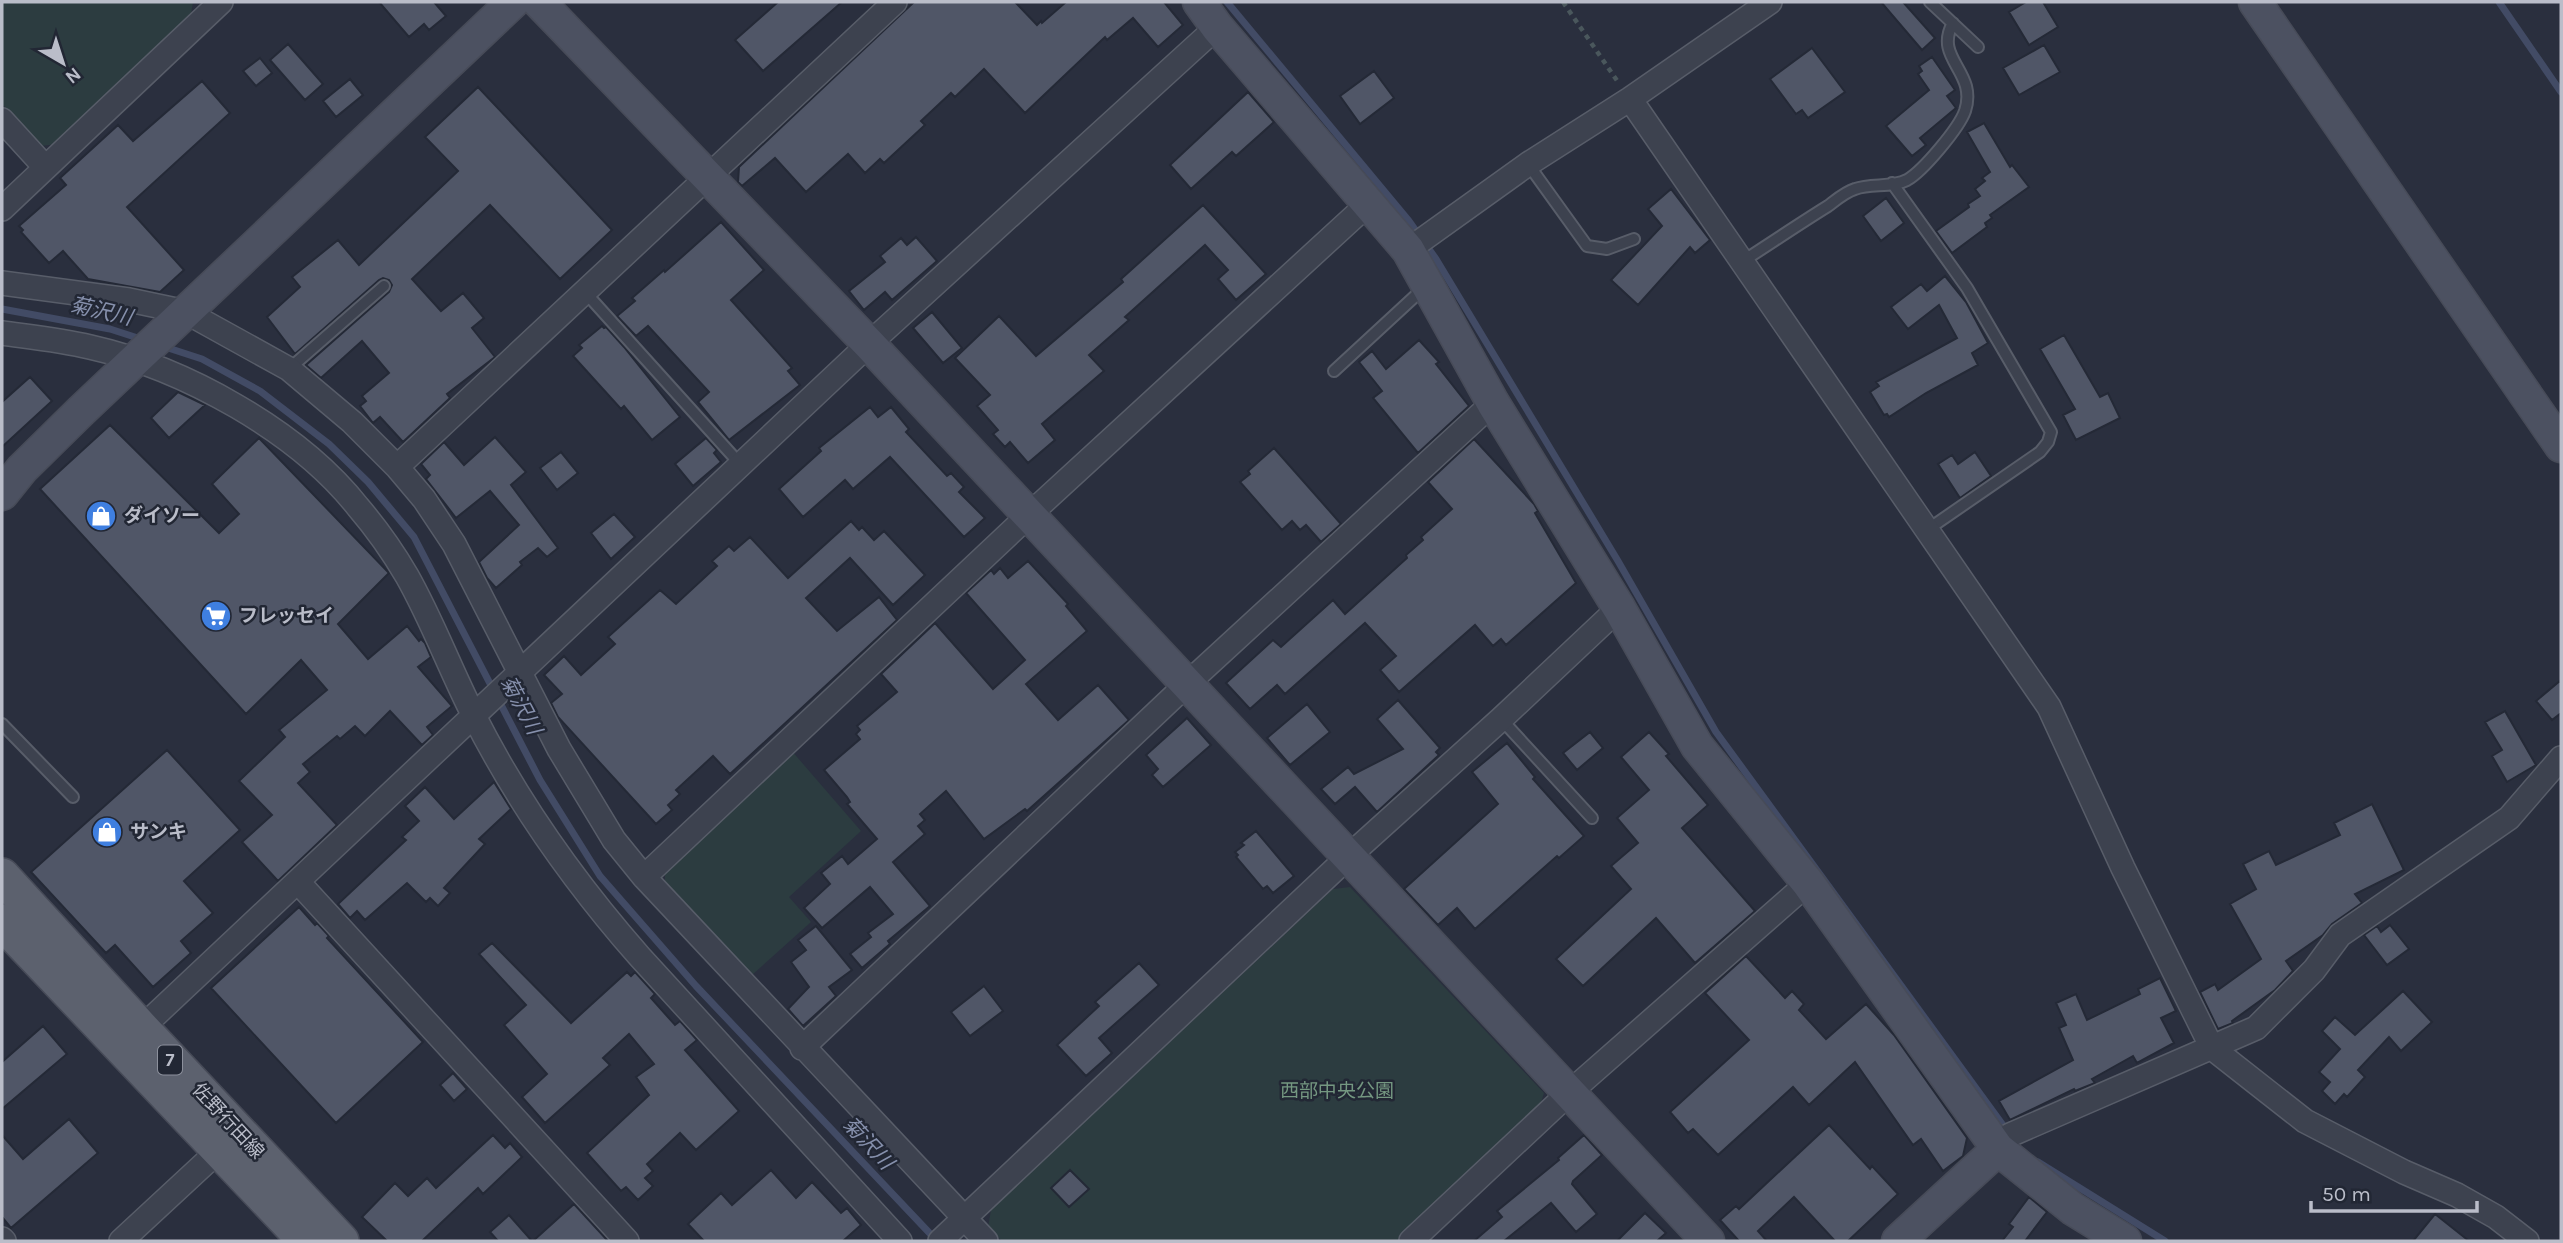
<svg xmlns="http://www.w3.org/2000/svg" width="2563" height="1243" font-family="Karla,'Noto Sans JP',sans-serif">
<style>
.green{fill:#2c3c40}
.lines{fill:none;stroke-linecap:round;stroke-linejoin:round}
.stream{stroke:#424b65;stroke-width:7}
.building{fill:#505667;stroke:#242936;stroke-width:2}
.lane-casing{stroke:#585d69;stroke-width:14}
.street-casing{stroke:#585d69;stroke-width:26}
.secondary-casing{stroke:#474b58;stroke-width:35}
.primary-casing{stroke:#474b58;stroke-width:38}
.path{stroke:#4a575c;stroke-width:4.5;stroke-dasharray:5 5;stroke-linecap:butt}
.lane{stroke:#3d424f;stroke-width:10}
.street{stroke:#3d424f;stroke-width:23}
.secondary{stroke:#4c5161;stroke-width:32}
.primary{stroke:#5c616e;stroke-width:35}
.labels{text-anchor:middle;dominant-baseline:central;stroke-width:5;stroke-linejoin:round;paint-order:stroke}
.shield{fill:#222734;stroke:#8c909c;stroke-width:2}
.shield-label{font-size:18px;font-weight:bold;fill:#babdc9}
.poi-label{font-size:19px;font-weight:bold;fill:#babdc9;stroke:#222734;text-anchor:start}
.park-label{font-size:19px;fill:#749781;stroke:#222734}
.street-label{font-size:19px;fill:#babdc9;stroke:#222734}
.water-label{font-size:21px;font-style:italic;fill:#8690ac;stroke:#222734}
</style>
<rect width="100%" height="100%" fill="#2a2f3e"/>
<path class="green" d="M2 2H193L191 15 57 144 41 146 2 104Z
M791 750 861 831 789 897 811 922 751 976 665 885V868Z
M1350 887 1544 1093 1539 1109 1398 1241H1002L988 1227 991 1210 1333 889Z"/>
<g class="lines">
<path class="stream" d="M1227 2 1409 221 1436 259 1618 561 1716 732 2008 1132
M2499 2 2561 92
M2 309 110 329 144 340
M162 346 202 359 260 391 329 444 368 482 414 537 540 780 600 876 696 986 937 1241
M2038 1162 2165 1241"/>
</g>
<path class="building" d="M379 2H434L446 16 429 30 424 24 409 37Z
M778 2H842L763 71 735 40Z
M914 2H1015L1037 25 1041 21 1042 23 1066 2H1164L1183 25 1158 47 1133 18 1107 40 1105 37 1025 113 984 69 955 97 951 93 921 121 925 125 884 163 880 159 865 173 848 154 806 192 775 158 742 186 738 182 739 167Z
M1881 2H1903L1935 38 1922 50Z
M2026 2H2043L2058 27 2029 45 2009 12Z
M288 44 323 84 305 100 270 60Z
M2044 45 2060 72 2019 95 2003 68Z
M1812 48 1845 92 1808 118 1802 110 1796 114 1770 79Z
M1932 57 1955 90 1947 96 1956 108 1920 138 1926 145 1912 156 1886 126 1929 90 1918 74 1922 71 1919 66Z
M260 58 272 73 256 86 243 71Z
M1374 71 1394 98 1360 124 1340 96Z
M350 79 363 95 336 117 323 101Z
M202 81 230 113 127 207 184 270 160 292 88 279 63 251 49 263 21 232 23 230 19 226 66 185 60 178 118 125 133 141Z
M478 87 612 230 560 279 490 205 412 279 441 311 463 293 484 318 472 328 495 357 447 394 450 398 403 442 380 417 373 423 360 406 366 401 362 396 389 373 362 341 321 378 306 365 389 292 392 285 389 280 383 278 379 280 295 354 267 317 300 287 292 277 338 240 359 265 458 171 425 137Z
M1248 92 1274 122 1236 156 1232 152 1191 189 1170 165Z
M1984 123 2010 167 2012 165 2029 187 1990 215 1992 218 1985 223 1987 227 1952 253 1936 231 1969 207 1968 204 1980 196 1975 189 1985 181 1982 178 1990 172 1967 132Z
M1671 189 1710 240 1695 253 1690 247 1638 305 1611 280 1662 226 1648 209Z
M1886 198 1904 223 1881 241 1863 216Z
M1203 205 1266 274 1236 300 1218 279 1228 270 1205 245 1125 317 1129 320 1089 355 1104 371 1042 424 1055 440 1028 463 1010 442 1005 447 993 434 998 430 977 406 990 395 955 358 999 316 1036 356 1123 282 1121 279Z
M721 222 764 270 731 300 792 368 788 371 800 385 729 440 698 402 709 392 648 326 636 336 617 316 635 301 632 298 664 270 665 272Z
M916 237 937 261 892 300 885 292 864 310 849 291 885 262 880 256 901 238 907 245Z
M1945 276 1966 302 1988 343 1972 353 1978 365 1926 393 1889 417 1887 414 1884 415 1870 392 1879 386 1876 382 1957 338 1939 305 1908 329 1891 307 1921 284 1927 291Z
M932 312 962 348 943 363 913 328Z
M602 326 604 328 606 327 624 347 680 417 652 440 624 406 621 409 573 356 582 348 579 345Z
M2064 335 2100 397 2108 393 2120 418 2076 440 2063 415 2075 409 2040 349Z
M1419 340 1439 362 1436 364 1469 406 1418 453 1373 398 1382 391 1359 362 1372 351 1386 369Z
M30 377 52 401 2 447V402Z
M178 392 205 405 169 438 151 418Z
M870 407 878 417 891 407 909 429 906 432 947 476 951 473 964 487 959 492 985 518 964 537 890 457 853 489 845 480 803 517 779 489 821 451 819 448Z
M110 425 219 533 239 514 212 484 259 438 389 573 338 624 368 659 407 626 419 641 421 639 425 643 431 657 418 667 452 706 427 727 433 735 422 745 390 711 365 736 355 726 340 739 337 736 303 764 310 772 298 783 337 825 278 881 242 842 272 815 239 781 285 737 279 730 327 690 301 660 246 714 40 489Z
M495 437 526 472 511 485 558 548 547 557 538 548 520 562 522 565 496 588 487 578 479 562 519 525 490 491 456 518 426 479 430 475 421 464 444 442 464 465Z
M706 438 717 450 714 453 721 462 693 486 675 464Z
M1474 439 1534 504 1538 511 1535 513 1576 583 1506 645 1501 639 1493 646 1475 625 1399 692 1380 670 1396 656 1365 623 1285 694 1277 685 1250 709 1226 683 1273 640 1281 647 1333 600 1345 614 1407 558 1406 555 1423 540 1421 537 1452 509 1428 482Z
M1274 448 1341 524 1321 542 1306 525 1300 530 1292 521 1282 530 1240 482 1250 474 1248 471Z
M561 452 578 473 557 490 540 468Z
M1975 452 1991 476 1960 498 1938 464 1952 455 1958 464Z
M614 514 635 537 611 559 591 533Z
M851 521 859 530 862 527 874 540 884 531 925 575 893 605 850 558 806 598 837 631 879 597 897 620 730 774 713 756 676 790 680 794 668 805 672 810 656 824 558 717 551 703 562 694 544 675 564 656 581 675 615 644 608 637 660 590 676 604 717 566 712 561 729 546 734 551 750 537 788 578Z
M1028 561 1068 604 1066 606 1087 631 1026 684 1058 720 1098 685 1129 720 1027 811 1025 809 984 839 946 791 920 814 925 820 918 826 925 834 893 862 930 906 888 941 890 944 862 968 850 954 871 937 868 933 893 914 870 887 822 928 804 908 830 884 821 873 842 856 848 864 877 839 847 804 850 802 847 797 824 770 860 739 856 734 860 730 857 726 897 692 881 674 935 623 993 689 1025 660 966 593 991 570 994 574 1000 568 1008 578Z
M2561 680V713L2552 720 2536 701Z
M1398 700 1440 748 1436 752 1439 755 1377 812 1355 787 1335 804 1321 789 1348 767 1354 774 1403 749 1377 719Z
M1307 704 1330 732 1290 765 1267 738Z
M2505 711 2536 765 2507 782 2492 756 2502 750 2485 722Z
M1187 718 1211 745 1163 787 1152 775 1158 769 1146 755Z
M1590 732 1603 748 1577 770 1563 753Z
M1649 732 1669 754 1666 756 1708 805 1682 828 1755 911 1695 963 1656 918 1583 986 1556 959 1631 889 1611 866 1638 843 1617 818 1649 790 1621 757Z
M1507 743 1535 777 1533 779 1584 836 1559 858 1557 856 1475 929 1457 908 1438 925 1404 889 1498 804 1472 772Z
M167 750 240 830 184 881 213 913 181 941 191 953 153 987 115 945 106 953 31 872Z
M494 782 511 809 479 839 485 844 444 888 450 893 438 906 430 898 426 902 407 883 365 920 357 911 350 918 338 904 406 840 402 837 419 821 405 806 425 787 454 819Z
M2372 804 2404 870 2355 894 2362 903 2332 924 2323 935 2286 961 2293 971 2275 990 2232 1021 2233 1023 2218 1029 2200 992 2215 984 2218 990 2261 959 2230 904 2256 889 2243 864 2269 851 2276 865 2340 835 2334 823Z
M1256 831 1294 876 1273 893 1267 886 1263 889 1236 857 1238 855 1235 852 1244 845 1241 843Z
M299 907 315 925 317 923 329 936 327 938 423 1042 336 1123 211 988Z
M2390 925 2409 949 2387 965 2364 935 2377 926 2381 932Z
M816 926 852 970 829 987 836 996 803 1026 788 1009 809 987 791 962 806 950 798 940Z
M492 943 571 1023 627 972 631 976 635 972 655 994 651 998 675 1025 680 1021 697 1040 685 1050 739 1111 696 1150 680 1133 647 1164 653 1171 645 1178 653 1186 638 1200 626 1187 621 1191 587 1153 649 1095 636 1077 654 1064 629 1034 603 1058 610 1065 545 1123 522 1097 547 1074 504 1025 526 1005 479 954Z
M1746 956 1785 998 1792 991 1804 1004 1799 1010 1826 1039 1866 1004 1894 1035 1967 1138 1963 1156 1943 1171 1921 1139 1913 1145 1855 1062 1809 1105 1793 1087 1718 1155 1693 1129 1688 1133 1670 1112 1749 1040 1705 993Z
M1139 963 1159 985 1099 1038 1112 1053 1086 1076 1057 1045 1099 1006 1095 1002Z
M2160 978 2176 1011 2161 1018 2174 1043 2137 1063 2133 1056 2092 1079 2095 1083 2075 1091 2074 1089 2010 1120 1999 1101 2073 1060 2059 1028 2066 1025 2056 1003 2076 994 2087 1020 2140 994 2138 989Z
M984 986 1003 1011 970 1036 951 1012Z
M2403 991 2432 1022 2401 1051 2389 1037 2358 1070 2365 1077 2347 1097 2344 1094 2335 1104 2322 1091 2330 1082 2319 1072 2340 1049 2322 1031 2335 1017 2355 1035Z
M43 1026 67 1054 2 1109V1062Z
M453 1073 467 1089 454 1101 440 1085Z
M69 1119 98 1153 11 1228 2 1217V1135L23 1159Z
M1829 1125 1870 1169 1872 1166 1898 1194 1848 1241H1835L1794 1197 1758 1231 1767 1241H1739L1720 1220 1736 1206 1739 1209Z
M493 1135 505 1148 510 1143 522 1157 483 1194 478 1188 422 1241H387L362 1217 395 1183 408 1196 427 1178 436 1188Z
M1584 1135 1602 1155 1573 1181 1572 1184 1597 1214 1576 1232 1551 1203 1504 1241H1474L1502 1217 1497 1211 1559 1160 1558 1158Z
M771 1170 796 1198 812 1182 841 1213 847 1208 861 1225 843 1241H704L688 1224 721 1193 732 1205Z
M1070 1170 1089 1189 1069 1207 1051 1188Z
M2029 1197 2047 1212 2025 1241H2002L2013 1227 2009 1224Z
M574 1204 608 1241H533Z
M1645 1213 1666 1233 1657 1241H1617Z
M2435 1214 2469 1241H2413Z
M509 1215 532 1241H498L490 1232Z"/>
<g class="lines">
<g class="lane-casing">
<path id="lane" d="M1930 2 1978 47
M1528 164 1587 246 1607 249 1634 239
M1892 183 1967 288 2051 432 2048 442 2040 452 1927 530
M1743 261C1771 243 1799 224 1828 206 1836 200 1845 192 1855 189 1871 183 1892 188 1907 180 1923 171 1959 128 1965 111 1978 71 1933 59 1953 23
M584 291 741 465
M289 369 384 286
M1334 371 1425 287
M1501 719 1592 818
M2 724 73 797"/>
</g>
<g class="street-casing">
<path id="street" d="M1630 99 2049 707 2123 868 2212 1048 2305 1121 2404 1172 2457 1195 2496 1217 2527 1241
M2 120 45 167
M2 209 221 2
M1408 250 1528 164 1630 99 1770 2
M2 283 129 300 186 312 289 369 352 422 397 467 424 499 454 544 559 749 614 840 644 877 986 1241
M2 333C31 337 61 340 90 347 184 368 298 431 358 507 376 528 393 552 407 576 432 620 450 669 473 714 518 803 574 882 640 957L900 1241
M397 467 895 2
M644 877 1029 515 1369 203
M298 882 627 1241
M133 1036 869 344 1217 27
M802 1048 1187 684 1493 403
M1998 1149 2010 1135 2256 1028 2314 970 2340 935 2509 818 2561 758
M2 1239 4 1241
M121 1241 229 1141
M940 1241 1349 856 1501 719 1619 608
M1411 1241 1569 1093 1808 883"/>
</g>
<g class="secondary-casing">
<path id="secondary" d="M539 2 869 344 1708 1241
M1199 2 1217 27 1408 250 1493 403 1619 608 1697 746 1808 883 1998 1149 2073 1209 2125 1241
M2255 2 2561 446
M2 494 22 469 81 411 513 2
M1898 1241 1998 1149"/>
</g>
<g class="primary-casing">
<path id="primary" d="M2 876 141 1028 341 1241
M2 922 306 1241"/>
</g>
<path class="path" d="M1563 2 1618 82"/>
<use href="#lane" class="lane"/>
<use href="#street" class="street"/>
<use href="#secondary" class="secondary"/>
<use href="#primary" class="primary"/>
</g>
<defs>
<g id="shop-disc" transform="scale(1.575)"><circle r="9.5" fill="#3f7fe0" stroke="#222734"/><path d="M-5-2.5h2.3a2.7 3.5 0 0 1 5.4 0H5L5.5 6h-11ZM-1.5-2.5h3a1.5 2.3 0 0 0-3 0Z" fill="#fff"/></g>
<g id="supermarket-disc" transform="scale(1.575)"><circle r="9.5" fill="#3f7fe0" stroke="#222734"/><path d="M-6-5.5h2.5l.6 2H6L4.5 2H-2.5L-4.4-4H-6ZM-1.5 3.2a1.3 1.3 0 1 0 .1 0ZM3 3.2a1.3 1.3 0 1 0 .1 0Z" fill="#fff"/></g>
</defs>
<g fill-rule="evenodd">
<use href="#shop-disc" x="101" y="516"/>
<use href="#supermarket-disc" x="216" y="616"/>
<use href="#shop-disc" x="107" y="832"/>
</g>
<g class="labels">
<rect class="shield" x="158" y="1045.5" width="24" height="29" rx="5"/>
<g class="shield-label">
<text x="170" y="1060">7</text>
</g>
<g class="poi-label">
<text x="124" y="516">ダイソー</text>
<text x="239" y="616">フレッセイ</text>
<text x="130" y="832">サンキ</text>
</g>
<g class="park-label">
<text x="1337" y="1091">西部中央公園</text>
</g>
<g class="street-label">
<text transform="translate(228 1121) rotate(47)">佐野行田線</text>
</g>
<g class="water-label">
<text transform="translate(101 311) rotate(13)">菊沢川</text>
<text transform="translate(521 705) rotate(62)">菊沢川</text>
<text transform="translate(868 1143) rotate(47)">菊沢川</text>
</g>
</g>
<rect width="2563" height="1243" fill="none" stroke="#babdc9" stroke-width="7"/>
<g transform="translate(63 63) rotate(141)" stroke="#222734" stroke-width="5" paint-order="stroke">
<path d="M0-5L12 26L0 18L-12 26Z" fill="#babdc9"/>
<text y="-10" font-size="19" font-weight="bold" text-anchor="middle" fill="#babdc9">N</text>
</g>
<path d="M2311 1201v10h166v-10" fill="none" stroke="#babdc9" stroke-width="3.5"/>
<text x="2322" y="1201" font-size="21" fill="#babdc9" stroke="#222734" stroke-width="5" paint-order="stroke">50 m</text>
</svg>
